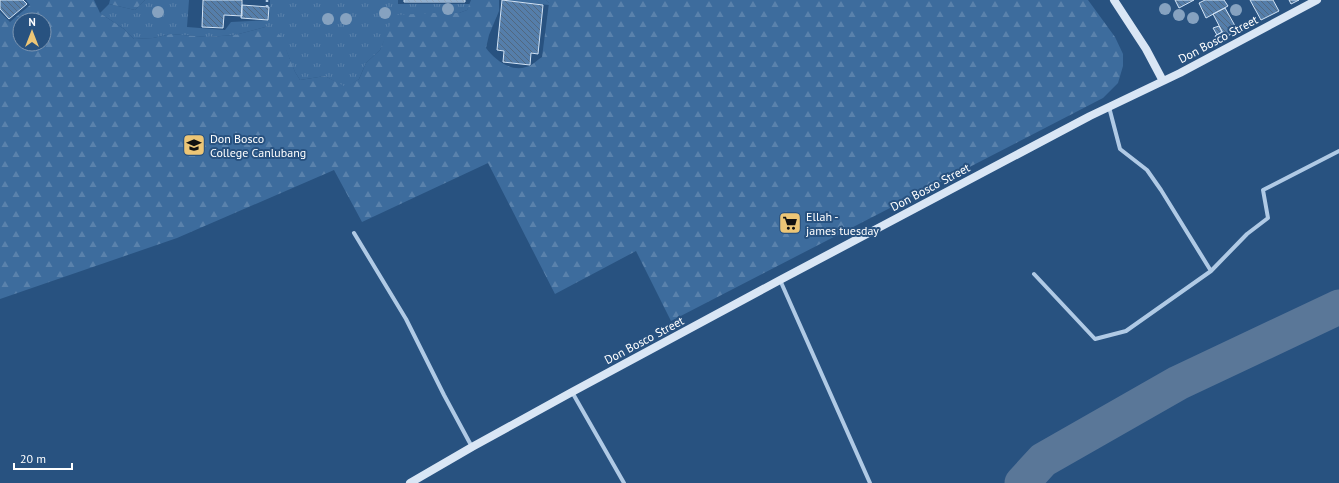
<svg xmlns="http://www.w3.org/2000/svg" width="1339" height="483" font-family="'PT Sans',sans-serif">
<style>
.grass{fill:url(#grass-tufts)}
.forest{fill:url(#forest-firs);fill-rule:evenodd}
.lines{fill:none;stroke-linecap:round;stroke-linejoin:round}
.river{stroke:#5a7798;stroke-width:35}
.building{fill:url(#building-back-hatch);stroke:#d2e3f5}
.path{stroke:#b0cae5;stroke-width:2.5;stroke-dasharray:2 3;stroke-linecap:butt}
.street{stroke:#b0cae5;stroke-width:4}
.secondary{stroke:#d9e6f5;stroke-width:8}
.tree{fill:#86a2c0}
.labels{text-anchor:middle;dominant-baseline:central;stroke-width:4;stroke-linejoin:round;paint-order:stroke}
.street-label{font-size:12px;fill:#fff;stroke:#285280}
.poi-label{font-size:12px;fill:#fff;stroke:#285280;text-anchor:start}
</style>
<defs>
<pattern id="grass-tufts" width="24" height="20" patternUnits="userSpaceOnUse"><rect width="24" height="20" fill="#3d6c9d"/><path d="M3 7l-1-3M5 7V3M7 7l1-3M15 17l-1-3M17 17v-4M19 17l1-3" fill="none" stroke="#5a82ac"/></pattern>
<pattern id="forest-firs" width="22" height="20" patternUnits="userSpaceOnUse"><rect width="22" height="20" fill="#3d6c9d"/><path d="M5 1l3.5 6h-7zM16 11l3.5 6h-7z" fill="#5a82ac"/></pattern>
<pattern id="building-back-hatch" width="6" height="6" patternUnits="userSpaceOnUse"><rect width="6" height="6" fill="#557eaa"/><path d="M-1 5l2 2M0 0l6 6M5-1l2 2" fill="none" stroke="#516880"/></pattern>
</defs>
<rect width="100%" height="100%" fill="#285280"/>
<path class="grass" d="M145 0H189L187 27 225 30 231 22 269 20 270 0H398V4H470L467 10 459 13H435L385 39 380 50 366 63 359 79 346 88 325 76 300 80 295 72 286 50 269 26 235 35 207 37 171 34 153 38 134 39 124 29 100 13 109 4 135 10Z
M501 0H546L549 3V5Z"/>
<path class="forest" d="M26 0H94L100 13 124 29 134 39 153 38 171 34 207 37 235 35 269 26 281 36 295 72 300 80 325 76 346 87 359 79 366 63 380 50 390 25 396 15 435 13H459L467 10 471 0H499V11L489 35 486 48C495 60 511 72 526 67 532 66 537 60 542 57L549 3 546 0H1088L1115 37 1123 54V66L1118 83 1103 98 671 321 636 251 555 294 488 163 362 222 334 170 177 238 0 299V12L10 22 30 5ZM20 20H44V44H20Z
M110 0H145L135 10 109 4Z"/>
<g class="lines">
<path class="river" d="M1022 483 1043 460 1178 383 1339 307"/>
</g>
<path class="building" d="M0 0H23L27 4 9 19 0 9Z
M203 0H242V16L224 15 223 28 202 27Z
M404 0H465V2H404Z
M502 0 543 5 538 54 531 53 530 65 503 62 504 51 497 50Z
M1175 0H1194L1179 8Z
M1205 0H1224L1228 6 1206 18 1199 3Z
M1250 0H1273L1279 11 1261 20Z
M1289 0H1299L1291 4Z
M242 5 269 7 268 20 241 18Z
M1225 8 1238 31 1225 37 1213 14Z
M1219 26 1222 32 1217 35 1213 28Z
M1222 32 1226 39 1219 43 1215 36Z"/>
<g class="lines">
<path class="path" d="M267 7V0"/>
<path class="street" d="M1109 107 1120 149 1147 170 1161 190 1211 271
M354 233 406 319 444 395 472 447
M1034 274 1095 339 1126 331 1211 271 1247 234 1268 218 1263 190 1339 151
M780 280 870 483
M572 392 624 483"/>
<path class="secondary" d="M1114 0 1146 49 1163 81
M410 483 472 447 572 392 780 280 1090 116 1180 73 1317 0"/>
</g>
<g class="tree">
<circle cx="448" cy="9" r="6"/>
<circle cx="1165" cy="9" r="6"/>
<circle cx="1236" cy="10" r="6"/>
<circle cx="158" cy="12" r="6"/>
<circle cx="385" cy="13" r="6"/>
<circle cx="1179" cy="15" r="6"/>
<circle cx="1193" cy="18" r="6"/>
<circle cx="328" cy="19" r="6"/>
<circle cx="346" cy="19" r="6"/>
</g>
<defs>
<g id="university-square" transform="scale(1.15)"><rect x="-9" y="-9" width="18" height="18" rx="4" fill="#edc676" stroke="#285280"/><path d="M0-5L7-2L0 1L-7-2ZM-4 1L0 2.5L4 1V4Q0 6-4 4Z" fill="#111"/></g>
<g id="supermarket-square" transform="scale(1.15)"><rect x="-9" y="-9" width="18" height="18" rx="4" fill="#edc676" stroke="#285280"/><path d="M-6-5.5h2.5l.6 2H6L4.5 2H-2.5L-4.4-4H-6ZM-1.5 3.2a1.3 1.3 0 1 0 .1 0ZM3 3.2a1.3 1.3 0 1 0 .1 0Z" fill="#111"/></g>
</defs>
<g fill-rule="evenodd">
<use href="#university-square" x="194" y="145"/>
<use href="#supermarket-square" x="790" y="223"/>
</g>
<g class="labels">
<g class="street-label">
<text transform="translate(1218 39) rotate(-28)">Don Bosco Street</text>
<text transform="translate(930 187) rotate(-28)">Don Bosco Street</text>
<text transform="translate(644 340) rotate(-28)">Don Bosco Street</text>
</g>
<g class="poi-label">
<text x="210" y="138">Don Bosco<tspan x="210" dy="14">College Canlubang</tspan></text>
<text x="806" y="216">Ellah -<tspan x="806" dy="14">james tuesday</tspan></text>
</g>
</g>
<g transform="translate(32 32)"><circle r="19" fill="#285280" stroke="#7e97b3"/>
<path d="M0-3L7 15L0 10L-7 15Z" fill="#edc676"/>
<text y="-6" font-size="11" font-weight="bold" text-anchor="middle" fill="#ffffff">N</text>
</g>
<path d="M14 463v6h58v-6" fill="none" stroke="#ffffff" stroke-width="2"/>
<text x="20" y="463" font-size="12" fill="#ffffff" stroke="#285280" stroke-width="3" paint-order="stroke">20 m</text>
</svg>
